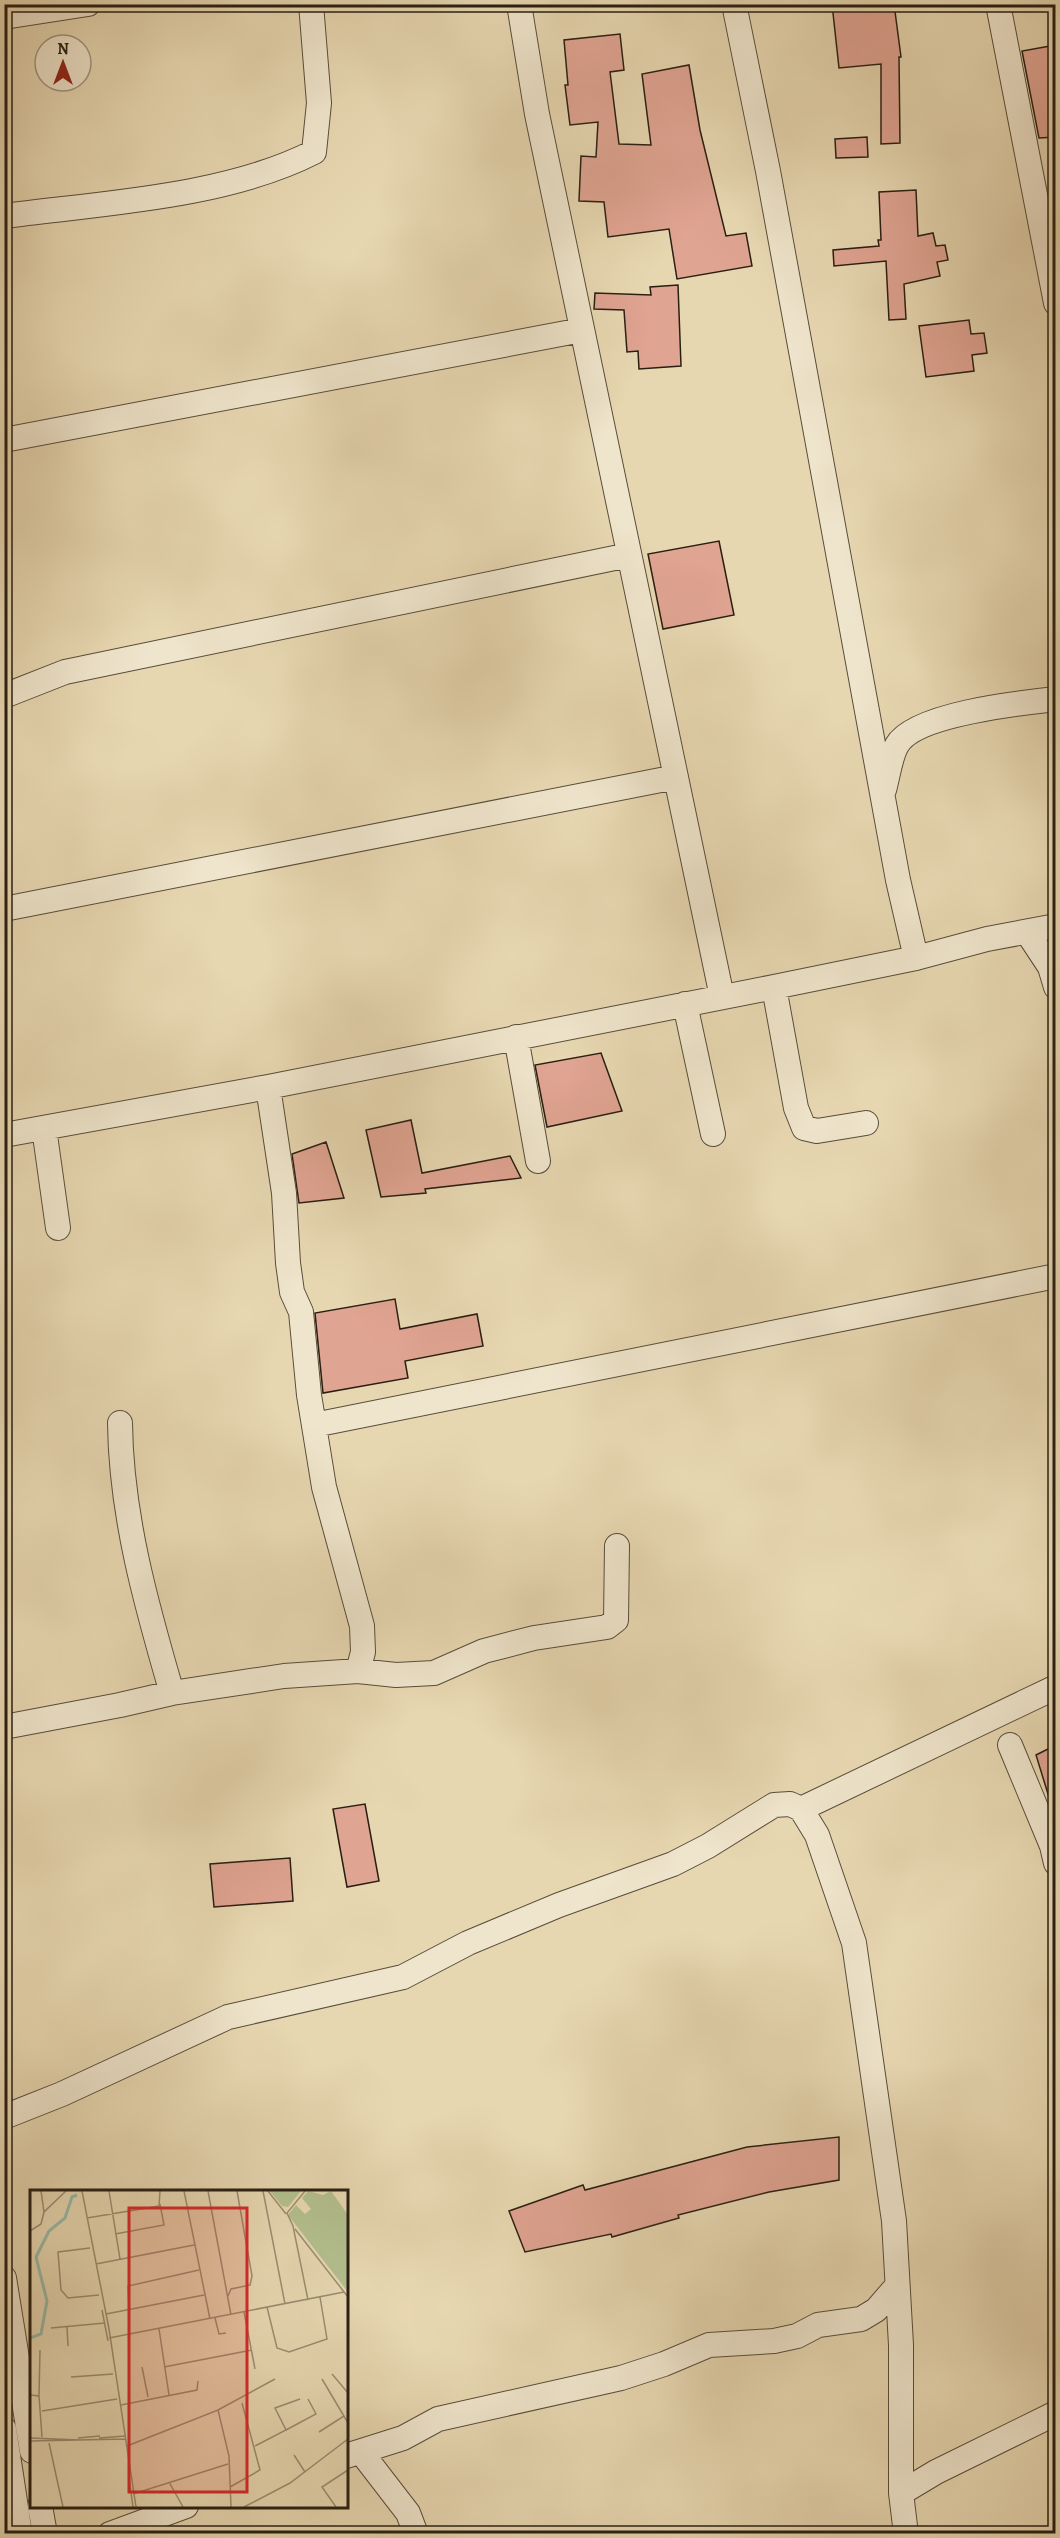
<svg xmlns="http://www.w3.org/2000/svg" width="1060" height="2538" font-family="Alegreya,serif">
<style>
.building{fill:#e0a492;stroke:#291f12;stroke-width:1.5}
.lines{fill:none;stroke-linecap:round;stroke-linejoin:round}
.minor-casing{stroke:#584d3a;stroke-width:26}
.minor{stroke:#efe5cc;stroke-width:24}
.inset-river{fill:none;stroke:#98baa7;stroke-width:3}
.inset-road{fill:none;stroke:#9b8d71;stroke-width:1.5}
.view{fill:#d62828;fill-opacity:0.15;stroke:#d62828;stroke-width:3}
.inset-edge{fill:none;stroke:#291f12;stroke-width:3}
</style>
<rect width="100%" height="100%" fill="#e7d7b1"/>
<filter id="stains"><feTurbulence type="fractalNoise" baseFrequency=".00333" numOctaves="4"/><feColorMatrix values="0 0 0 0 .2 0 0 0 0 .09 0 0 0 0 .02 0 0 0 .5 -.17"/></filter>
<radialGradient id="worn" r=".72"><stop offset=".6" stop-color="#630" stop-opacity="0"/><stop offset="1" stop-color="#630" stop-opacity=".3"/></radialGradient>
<path class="building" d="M832 4H894L901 57H899L900 143 881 144V64L839 68Z
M620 34 624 70 610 72 619 144 651 145 642 74 689 65 700 130 726 236 746 233 752 266 677 279 669 229 608 237 604 202 579 201 581 156 596 157 598 122 570 125 565 85H568L564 40Z
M1056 45V137L1039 138 1022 51Z
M867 137 868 157 836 158 835 139Z
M916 190 918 236 933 233 936 246 945 245 948 260 937 262 940 276 904 284 906 319 889 320 886 261 834 266 833 250 879 246 878 240H881L879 192Z
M678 285 681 366 639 369 638 351 627 352 624 310 594 309 595 293 651 295 650 287Z
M969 320 971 334 984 333 987 353 972 355 974 371 926 377 919 326Z
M719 541 734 615 663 629 648 554Z
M601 1053 622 1111 547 1127 535 1065Z
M411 1120 422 1173 510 1156 521 1178 425 1189 426 1193 381 1197 366 1130Z
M326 1142 344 1198 299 1203 292 1154Z
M395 1299 400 1329 477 1314 483 1346 405 1361 408 1378 323 1393 315 1313Z
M1056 1745V1807H1052L1036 1755Z
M365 1804 379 1881 347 1887 333 1809Z
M290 1858 293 1901 214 1907 210 1864Z
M839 2137V2180L769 2192 678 2215 679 2218 612 2237 611 2234 525 2252 509 2211 583 2185 585 2190 747 2147Z"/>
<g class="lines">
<g class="minor-casing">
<path id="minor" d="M519 4 537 114 722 997
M734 4 768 171 898 880 916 958
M998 4 1056 303
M4 17 88 4
M4 216C103 203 226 197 314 152L319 103 311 4
M4 440 582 330
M4 696 65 672 629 555
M884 790C888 776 890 757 897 745 915 714 1020 703 1056 699
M4 909 676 777
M1027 932 1050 967 1056 987
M774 987 796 1108 804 1128 817 1131 866 1123
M685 1004 713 1134
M516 1037 538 1161
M268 1087 284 1193 288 1263 292 1292 301 1312 309 1395 324 1487 362 1626 363 1652 358 1671
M44 1128 58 1228
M4 1135 268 1087 774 987 916 958 987 939 1056 926
M120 1423C121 1515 146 1604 172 1693
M314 1425 1056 1276
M4 1727 120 1705 172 1693 284 1676 358 1671 396 1675 434 1673 484 1651 534 1638 607 1627 616 1620 617 1546
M1010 1745 1052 1846 1056 1863
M801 1809 1056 1687
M4 2117 62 2094 228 2017 403 1977 468 1943 559 1905 673 1864 708 1846 774 1805 790 1804 801 1809 817 1835 854 1943 894 2221 901 2345V2493L906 2534
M4 2278 32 2451
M4 2429 20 2534
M361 2452 408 2513 416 2534
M346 2456 403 2438 438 2419 621 2378 664 2364 709 2345 774 2341 797 2336 818 2325 861 2319 876 2310 896 2287
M901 2493 936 2472 1056 2413
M40 2506 45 2534
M110 2534 186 2506"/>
</g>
<use href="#minor" class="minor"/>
</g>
<g transform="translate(30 2190)">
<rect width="318" height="318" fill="#e7d7b1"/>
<path d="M240 1H271L258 17 252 16ZM278 1 293 5 301 1 318 25V102L258 25 266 15 275 24 281 19 272 8Z" fill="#b3bf8e"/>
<path class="inset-river" d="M0 148 11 144 17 111 6 67 19 41 35 28 42 7 47 5"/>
<path class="inset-road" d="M11 1 14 22M52 1 79 139 106 317M79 1 90 69M154 1 180 129M178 1 201 125M233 1 255 114M238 1 256 24M275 1 257 23 263 36 278 110M57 28 129 16 130 1M265 39 318 107M0 41 11 34 14 22 36 1M85 44 134 35 130 14M60 58 28 62 31 100 38 108 69 105M66 74 164 55M198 106 201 99 220 95 222 86 207 1M237 117 247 158 259 162 297 149 290 107M72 120 78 151M99 120 98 96 169 80M214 122 225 179M76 124 174 105M185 128 189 144 196 143M37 137 38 156M21 138 75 133M129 139 139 205M79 148 314 102M112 177 118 207M134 177 222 160M302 184 318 203M41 187 83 184M292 189 318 233M0 205 9 206 12 247M9 206 10 160M91 215 167 200 168 191M188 220 245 189M12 221 87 209M256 240 286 224 278 209M289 242 314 226M0 248 50 250M48 248 70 246M69 248 95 246M0 251 96 249M19 253 33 317M97 256 188 220 199 266 201 317M225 256 256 240 245 218 270 209M264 265 275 282M99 288 103 317M139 292 153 317M200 297 230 280 212 213M103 304 198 274M214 317 260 293 318 249M306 317 292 297 318 280"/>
<path class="view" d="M99 18H217V302H99Z"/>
<rect width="318" height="318" class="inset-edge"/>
</g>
<rect width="1060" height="2538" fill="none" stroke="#e7d7b1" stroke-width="24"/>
<rect x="6" y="6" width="1048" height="2526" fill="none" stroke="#291f12" stroke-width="3"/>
<rect x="12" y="12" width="1036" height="2514" fill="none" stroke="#291f12" stroke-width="1.5"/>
<g transform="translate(63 63)"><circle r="28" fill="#efe5cc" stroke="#a09682" stroke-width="1.5"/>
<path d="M0-4.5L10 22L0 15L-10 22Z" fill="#8f2418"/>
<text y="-9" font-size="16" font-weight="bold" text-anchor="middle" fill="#291f12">N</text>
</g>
<rect width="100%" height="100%" filter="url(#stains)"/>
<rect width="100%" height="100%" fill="url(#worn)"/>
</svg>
